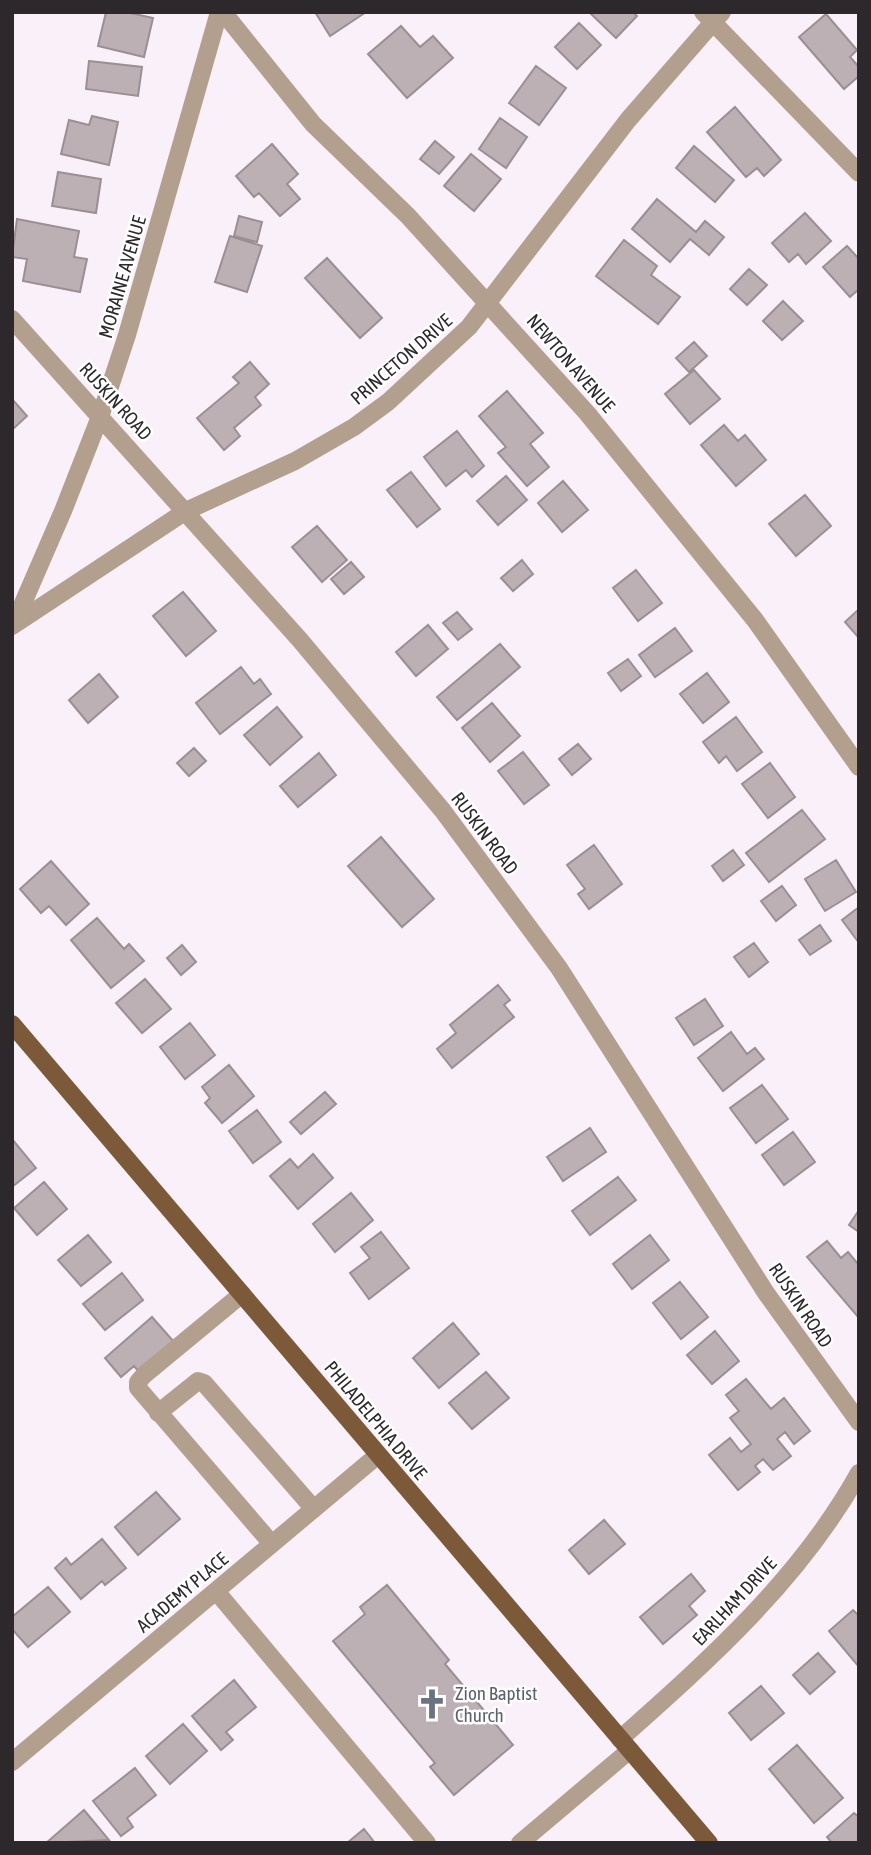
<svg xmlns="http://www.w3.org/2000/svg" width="871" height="1855" font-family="'Asap Condensed',sans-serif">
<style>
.building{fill:#bdb0b4;stroke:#9c8f93;stroke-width:2}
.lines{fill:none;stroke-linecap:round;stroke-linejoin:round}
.minor{stroke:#b39f8d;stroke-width:18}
.major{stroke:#7b5939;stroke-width:18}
.labels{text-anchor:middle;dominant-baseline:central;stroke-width:5;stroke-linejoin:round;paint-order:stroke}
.street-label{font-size:19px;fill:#2c282c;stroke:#fff}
.worship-label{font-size:19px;fill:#5b616d;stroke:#fff;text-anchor:start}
</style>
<rect width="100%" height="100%" fill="#faf0f9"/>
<path class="building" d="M106 12H126L153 18 144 57 98 46Z
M315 12H366L330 36Z
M589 12H633L637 16 616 38Z
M826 14 857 50 850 57 859 67V76L844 89 799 37Z
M579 23 601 45 577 69 555 47Z
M401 26 420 47 433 36 453 58 407 98 368 54Z
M89 61 142 67 138 96 86 89Z
M536 66 566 88 539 125 509 103Z
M735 107 781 160 764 176 757 168 746 177 707 132Z
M92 116 118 122 109 165 61 154 69 120 89 125Z
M500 118 527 137 506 168 479 149Z
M435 141 454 157 439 174 420 159Z
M272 144 298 174 287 184 300 199 280 216 259 193 254 197 236 176Z
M694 146 734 180 715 202 676 168Z
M471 154 501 179 474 211 444 186Z
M58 172 101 179 96 213 52 206Z
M657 199 696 232 705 221 724 237 709 255 690 239 670 262 632 229Z
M805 213 831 241 806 264 798 254 789 262 772 243Z
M239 216 262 222 257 242 234 236Z
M17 219 79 231 74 257 87 259 80 292 23 281 27 259 12 257Z
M230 236 262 246 247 292 215 282Z
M624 240 657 266 651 275 680 297 658 324 596 276Z
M847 246 859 259V289L850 297 823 267Z
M327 258 382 318 360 338 305 278Z
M749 269 767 285 747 305 730 289Z
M783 301 803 321 782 340 763 321Z
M694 342 707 356 689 372 676 358Z
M250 362 269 384 255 397 261 405 234 428 240 436 224 450 197 418 239 383 233 377Z
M694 370 720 399 690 424 665 394Z
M507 391 543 433 530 444 549 467 527 486 498 453 506 447 479 416Z
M12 399 27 416 12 430Z
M724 425 738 441 745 435 766 460 736 486 701 445Z
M457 431 484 466 472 477 466 470 446 486 424 457Z
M411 472 440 509 417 527 387 490Z
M506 476 527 500 498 525 477 501Z
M563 481 588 510 562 532 538 503Z
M805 495 831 526 796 556 769 524Z
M317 526 347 560 322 582 292 547Z
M522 560 533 574 513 591 501 578Z
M351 562 364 577 344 594 331 579Z
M636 570 662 603 638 621 613 588Z
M183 592 216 631 186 656 153 616Z
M859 609V638L845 622Z
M457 612 472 629 458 640 443 623Z
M428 625 448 649 416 676 396 652Z
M675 628 692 651 655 677 639 655Z
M500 644 520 667 457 720 437 697Z
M628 659 641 676 621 691 608 673Z
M241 667 254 684 260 679 271 694 220 734 196 703Z
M707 673 729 702 703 723 680 694Z
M99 674 118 697 88 723 69 700Z
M492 703 520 736 490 762 462 728Z
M277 707 302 737 270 765 244 735Z
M736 717 762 752 737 771 726 756 719 763 703 742Z
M578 744 591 759 572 775 559 759Z
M194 748 206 761 189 776 177 763Z
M523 752 549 785 524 804 498 771Z
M319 753 336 775 298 807 280 786Z
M770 763 795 797 768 818 742 784Z
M802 810 825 839 769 882 746 853Z
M381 837 434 899 402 927 348 866Z
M594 845 622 884 589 909 578 894 585 889 567 865Z
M733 850 744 865 723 881 712 866Z
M836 860 856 892 825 911 805 879Z
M51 861 89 904 66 925 49 906 41 913 20 889Z
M782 886 796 905 776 921 761 901Z
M859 907V943L842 920Z
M97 918 124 949 129 944 144 961 111 988 71 940Z
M820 925 831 941 810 955 799 940Z
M754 943 768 962 749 977 734 957Z
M182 945 196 962 181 975 167 958Z
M145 979 171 1009 142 1033 116 1003Z
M498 985 510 1000 504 1005 514 1017 452 1068 437 1049 456 1033 450 1025Z
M705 999 723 1026 694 1045 676 1018Z
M190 1023 215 1055 185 1079 160 1047Z
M731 1032 747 1054 755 1048 764 1059 723 1091 698 1058Z
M229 1065 254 1096 222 1123 205 1103 210 1098 202 1087Z
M762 1085 788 1119 756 1143 730 1108Z
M325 1092 336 1104 301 1134 290 1122Z
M257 1110 281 1142 253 1163 229 1131Z
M590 1128 606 1152 563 1181 547 1157Z
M793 1132 815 1162 784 1185 762 1155Z
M12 1139 36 1168 12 1187Z
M313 1154 333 1178 298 1209 270 1176 290 1159 298 1168Z
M618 1177 636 1200 590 1235 572 1211Z
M44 1182 67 1209 37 1235 14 1208Z
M351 1193 373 1220 335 1252 313 1224Z
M859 1210V1232L849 1225Z
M381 1232 409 1268 369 1299 350 1273 370 1258 361 1247Z
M88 1235 111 1262 81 1286 58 1260Z
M650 1235 669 1260 632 1289 613 1264Z
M827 1241 841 1258 848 1252 859 1265V1318L807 1257Z
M122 1273 143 1300 105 1330 83 1304Z
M680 1282 708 1317 681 1339 653 1303Z
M152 1317 174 1342 139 1372 134 1366 121 1377 105 1358Z
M453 1323 479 1354 439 1388 413 1358Z
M715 1331 739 1361 712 1384 687 1355Z
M486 1372 509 1398 472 1429 449 1403Z
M746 1379 771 1409 784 1398 810 1431 794 1444 785 1432 777 1439 791 1456 773 1470 763 1459 755 1466 760 1472 738 1490 709 1455 730 1438 741 1452 751 1444 730 1418 739 1411 726 1395Z
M156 1492 180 1519 138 1555 115 1527Z
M604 1520 625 1544 589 1574 569 1550Z
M102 1539 126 1568 105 1585 102 1581 81 1599 55 1568 66 1558 71 1565Z
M691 1574 705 1591 689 1606 697 1615 663 1644 640 1617Z
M387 1585 449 1660 445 1664 513 1745 454 1795 430 1767 435 1763 333 1641 365 1614 360 1607Z
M48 1587 70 1612 28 1647 12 1629V1617Z
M853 1610 859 1616V1667L829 1631Z
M818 1653 835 1672 810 1694 793 1675Z
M234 1680 256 1707 226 1732 233 1740 221 1750 192 1716Z
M761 1686 784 1713 751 1740 729 1713Z
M183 1724 207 1751 170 1784 146 1756Z
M797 1745 843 1798 814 1823 769 1769Z
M135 1768 156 1795 127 1818 133 1827 121 1836 93 1801Z
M84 1810 109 1840 46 1843Z
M854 1813 859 1817V1843H832L827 1837Z
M364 1829 375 1843H347Z"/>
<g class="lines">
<path class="minor" d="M223 12 313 124 408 216 587 413 755 620 859 767
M703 12 859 173
M12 319 300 640 443 811 559 968 766 1293 859 1422
M14 624 63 511 101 414 127 335 219 12
M12 626 186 511 295 461 354 427 388 402 469 327 628 120 722 12
M242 1294 144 1375 138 1382V1388L272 1544
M158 1413 198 1381 204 1383 314 1509
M216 1591 427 1843
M620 1739C710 1659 800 1579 859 1473
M12 1762 378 1455
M520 1843 630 1750"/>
<path class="major" d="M12 1024 709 1843"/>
</g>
<defs>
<g id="church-bare" transform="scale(2.415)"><path d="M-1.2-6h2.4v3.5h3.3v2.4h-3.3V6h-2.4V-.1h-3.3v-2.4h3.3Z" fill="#6b7280" stroke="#fff" stroke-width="2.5" paint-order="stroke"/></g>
</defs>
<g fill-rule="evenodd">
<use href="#church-bare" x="432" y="1704"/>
</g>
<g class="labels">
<g class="street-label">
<text transform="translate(122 277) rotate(-74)">MORAINE AVENUE</text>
<text transform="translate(401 359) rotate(-41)">PRINCETON DRIVE</text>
<text transform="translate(571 363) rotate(49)">NEWTON AVENUE</text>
<text transform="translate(116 401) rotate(48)">RUSKIN ROAD</text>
<text transform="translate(485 833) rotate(53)">RUSKIN ROAD</text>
<text transform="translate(801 1305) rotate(56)">RUSKIN ROAD</text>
<text transform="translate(376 1420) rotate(50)">PHILADELPHIA DRIVE</text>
<text transform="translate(182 1592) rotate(-40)">ACADEMY PLACE</text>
<text transform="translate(734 1601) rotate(-47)">EARLHAM DRIVE</text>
</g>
<g class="worship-label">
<text x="455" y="1693">Zion Baptist<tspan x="455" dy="22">Church</tspan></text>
</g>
</g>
<rect width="871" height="1855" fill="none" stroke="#2c282c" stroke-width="28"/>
</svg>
